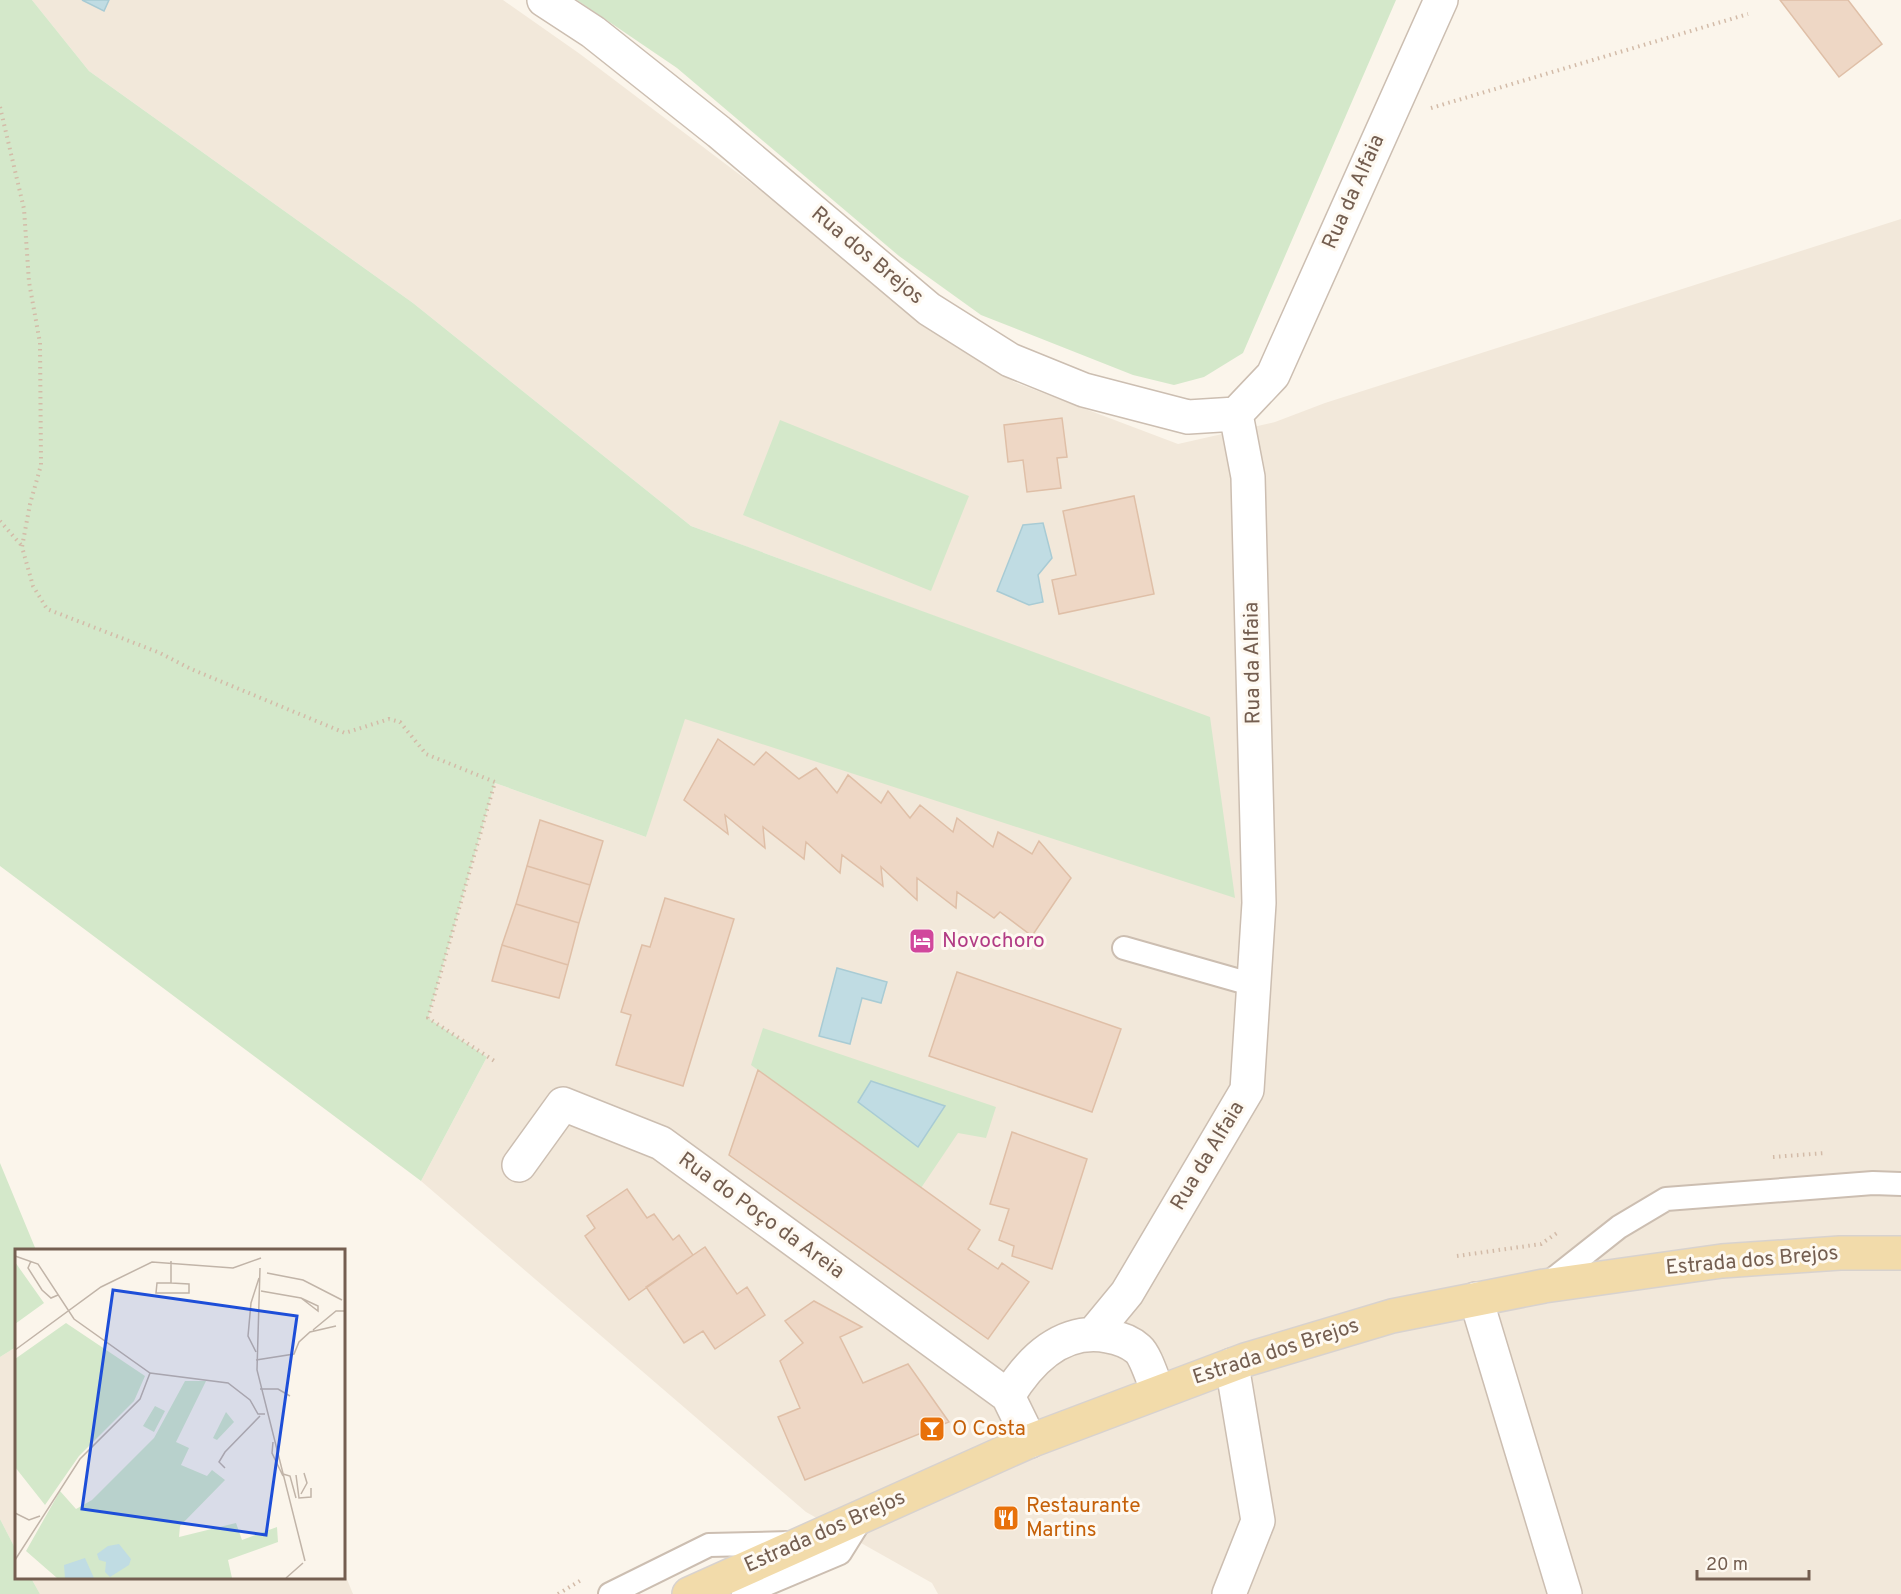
<svg xmlns="http://www.w3.org/2000/svg" width="1901" height="1594" font-family="Overpass,sans-serif">
<style>
.residential{fill:#f2e8da}
.green{fill:#d4e8ca}
.water{fill:#c0dce3;stroke:#a8cbd4;stroke-width:1.5}
.building{fill:#eed7c5;stroke:#dfbfa7;stroke-width:1.5}
.lines{fill:none;stroke-linecap:round;stroke-linejoin:round}
.lane-casing{stroke:#ccbeb1;stroke-width:26}
.street-casing{stroke:#ccbeb1;stroke-width:36}
.primary-casing{stroke:#d8d2ce;stroke-width:36}
.path{stroke:#d3bba8;stroke-width:4;stroke-dasharray:1.5 4.5;stroke-linecap:butt}
.lane{stroke:#fff;stroke-width:22}
.street{stroke:#fff;stroke-width:33}
.primary{stroke:#f2dbaa;stroke-width:33}
.labels{text-anchor:middle;dominant-baseline:central;stroke-width:6;stroke-linejoin:round;paint-order:stroke}
.street-label{font-size:21px;fill:#745e50;stroke:#fef9f1}
.hotel-label{font-size:21px;fill:#b23c85;stroke:#fef9f1;text-anchor:start}
.food-label{font-size:21px;fill:#c56008;stroke:#fef9f1;text-anchor:start}
.inset-road{fill:none;stroke:#c1b4a8;stroke-width:1.5}
.view{fill:#1d4ed8;fill-opacity:0.15;stroke:#1d4ed8;stroke-width:3}
.inset-edge{fill:none;stroke:#745e50;stroke-width:3}
</style>
<rect width="100%" height="100%" fill="#fbf5eb"/>
<path class="residential" d="M32 0H503L580 54 1014 382 1178 444 1275 422 1325 403 1901 219V1594H938L932 1583 806 1512 421 1181 487 1057 428 1018 495 783 646 837 683 712 1210 718 691 526 413 303 89 71Z
M16 1347V1550L0 1519V1357Z
M344 1572 353 1594H40L31 1578H344Z"/>
<path class="green" d="M0 0H32L89 71 413 303 691 526 1210 717 1235 898 685 719 646 837 495 783 428 1018 487 1057 421 1181 0 866Z
M577 0H1396L1243 353 1204 377 1174 385 1133 375 981 315 899 256 677 68Z
M780 420 969 496 931 591 743 515Z
M763 1028 996 1107 986 1138 958 1133 921 1188 751 1065Z
M0 1163 36 1250H16V1347L0 1357Z
M0 1519 16 1550V1578H31L40 1594H0Z"/>
<path class="water" d="M82 0H109L104 11Z
M1043 523 1052 558 1038 575 1043 602 1029 605 997 591 1023 525Z
M837 968 887 982 881 1003 862 998 850 1044 819 1036Z
M871 1081 945 1106 918 1147 858 1102Z"/>
<path class="building" d="M1780 0H1848L1882 44 1839 77Z
M1062 418 1067 457 1057 458 1061 488 1027 492 1023 460 1008 462 1004 425Z
M1134 496 1154 594 1059 614 1052 580 1076 575 1063 511Z
M718 739 754 765 766 752 799 779 816 768 837 793 848 775 881 803 888 791 910 818 920 805 953 832 957 818 993 847 998 832 1032 854 1039 841 1071 878 1032 936 1000 912 994 918 957 892 956 908 917 878V900L881 867 883 886 842 855 840 873 806 842 804 859 763 827 765 848 725 815 728 834 684 800Z
M540 820 603 841 590 885 527 866Z
M527 866 590 885 579 923 516 904Z
M665 898 734 919 683 1086 616 1065 631 1015 621 1012 642 945 650 947Z
M516 904 579 923 568 965 502 945Z
M502 945 568 965 559 998 492 981Z
M957 972 1121 1029 1092 1112 929 1056Z
M758 1070 980 1230 968 1249 998 1269 1002 1263 1029 1282 988 1339 729 1155Z
M1012 1132 1087 1159 1052 1269 1012 1256 1014 1246 999 1240 1009 1209 990 1204Z
M627 1189 647 1218 654 1214 673 1240 679 1235 693 1255 629 1300 585 1236 595 1228 587 1216Z
M705 1247 737 1294 747 1287 765 1315 715 1349 703 1331 684 1343 646 1287Z
M814 1301 862 1327 840 1337 863 1383 908 1364 949 1422 805 1480 778 1417 800 1408 780 1361 803 1343 785 1321Z"/>
<g class="lines">
<g class="lane-casing">
<path id="lane" d="M1124 948 1254 985
M1547 1284 1619 1227 1666 1199 1873 1183 1901 1184
M610 1594 709 1545 791 1543
M743 1594 840 1553 863 1516"/>
</g>
<g class="street-casing">
<path id="street" d="M544 0 593 32 719 132 929 309 1010 360 1084 390 1188 417 1236 414
M1236 414 1273 375 1441 0
M519 1165 563 1104 661 1143 1008 1396
M1476 1299 1565 1594
M1094 1333 1127 1293 1247 1090 1259 903 1248 477 1236 414
M1030 1441 1008 1396C1030 1360 1063 1327 1108 1336 1119 1338 1129 1341 1138 1349 1146 1356 1153 1381 1158 1391
M1229 1594 1258 1521 1232 1365"/>
</g>
<g class="primary-casing">
<path id="primary" d="M689 1594 1030 1441 1245 1360 1392 1316 1544 1286 1722 1261 1840 1253H1901"/>
</g>
<path class="path" d="M0 107 24 209 29 282 40 343 41 465 30 504 22 547 33 586 47 609 160 653 191 669 345 733 389 719 400 722 426 754 495 782 428 1018 496 1062
M1431 108 1748 14
M0 521 22 546
M1773 1157 1825 1153
M1457 1256 1541 1244 1557 1233
M558 1594 583 1579"/>
<use href="#lane" class="lane"/>
<use href="#street" class="street"/>
<use href="#primary" class="primary"/>
</g>
<defs>
<g id="hotel-square" transform="scale(1.35)"><rect x="-9" y="-9" width="18" height="18" rx="4" fill="#d1479c" stroke="#fef9f1"/><path d="M-6-4.5h1.5V1H6V5H4.5V3h-9V5H-6ZM-4 0a1.8 1.8 0 1 1 3.6 0ZM.5 0V-2.5h3Q6-2.5 6 0Z" fill="#fff"/></g>
<g id="bar-square" transform="scale(1.35)"><rect x="-9" y="-9" width="18" height="18" rx="4" fill="#e8710a" stroke="#fef9f1"/><path d="M-6-5H6L.8 .8V4.5H3.5V6h-7V4.5H-.8V.8Z" fill="#fff"/></g>
<g id="restaurant-square" transform="scale(1.35)"><rect x="-9" y="-9" width="18" height="18" rx="4" fill="#e8710a" stroke="#fef9f1"/><path d="M-5-6h1v4h1v-4h1v4h1v-4h1v5L-1.5 .5V6h-2V.5L-5-1ZM5-6V6H3V1.5H1.5Q1.5-4 5-6Z" fill="#fff"/></g>
</defs>
<g fill-rule="evenodd">
<use href="#hotel-square" x="922" y="941"/>
<use href="#bar-square" x="932" y="1429"/>
<use href="#restaurant-square" x="1006" y="1518"/>
</g>
<g class="labels">
<g class="street-label">
<text transform="translate(1354 192) rotate(-66)">Rua da Alfaia</text>
<text transform="translate(867 256) rotate(40)">Rua dos Brejos</text>
<text transform="translate(1253 663) rotate(-91)">Rua da Alfaia</text>
<text transform="translate(1208 1156) rotate(-59)">Rua da Alfaia</text>
<text transform="translate(761 1216) rotate(36)">Rua do Poço da Areia</text>
<text transform="translate(1752 1261) rotate(-5)">Estrada dos Brejos</text>
<text transform="translate(1276 1352) rotate(-18)">Estrada dos Brejos</text>
<text transform="translate(825 1532) rotate(-24)">Estrada dos Brejos</text>
</g>
<g class="hotel-label">
<text x="942" y="941">Novochoro</text>
</g>
<g class="food-label">
<text x="952" y="1429">O Costa</text>
<text x="1026" y="1506">Restaurante<tspan x="1026" dy="24">Martins</tspan></text>
</g>
</g>
<g transform="translate(15 1249)">
<rect width="330" height="330" fill="#fbf5eb"/>
<path d="M0 13 29 54 0 75ZM51 74 130 127 119 152 64 207 30 256 0 218V110ZM170 132H191L161 193 174 199 166 216 192 227 197 221 210 231 165 277 164 288 221 274 227 291 262 278 263 293 213 311 217 329H42L11 302 45 242 61 260 77 251 139 189ZM140 157 150 162 139 183 128 177ZM211 163 219 173 202 191 198 189Z" fill="#d4e8ca"/>
<path d="M104 295 116 310 114 316 95 328 90 323 91 313 84 311 82 305 93 297ZM70 309 79 329H50L49 316Z" fill="#c0dce3"/>
<path class="inset-road" d="M0 7 23 15 59 70 135 124 213 134 235 151 243 165H250M16 12 13 19 27 41 36 49 43 46M156 12V34H142L141 44H174V35L156 34M245 19 242 121 290 312M252 24 288 31 327 51M246 42 286 49 303 57V62L286 49M298 81 321 62H330M0 101 86 38 137 13 218 19 246 9M241 103 233 87 236 54 244 29M241 111 279 105 284 93 295 83 321 77M245 140H263L275 147M258 193 257 204 268 227M210 219 204 213 210 203 245 167M268 225 275 227 281 249M281 226 284 249 296 248V239M286 245 292 234 289 224M0 264 14 271 25 267M0 311 65 210 125 150 135 124M271 329 288 314"/>
<path class="view" d="M98 41 282 67 251 286 67 260Z"/>
<rect width="330" height="330" class="inset-edge"/>
</g>
<path d="M1697 1570v9h112v-9" fill="none" stroke="#745e50" stroke-width="3"/>
<text x="1706" y="1570" font-size="18" fill="#745e50" stroke="#fef9f1" stroke-width="4.5" paint-order="stroke">20 m</text>
</svg>
